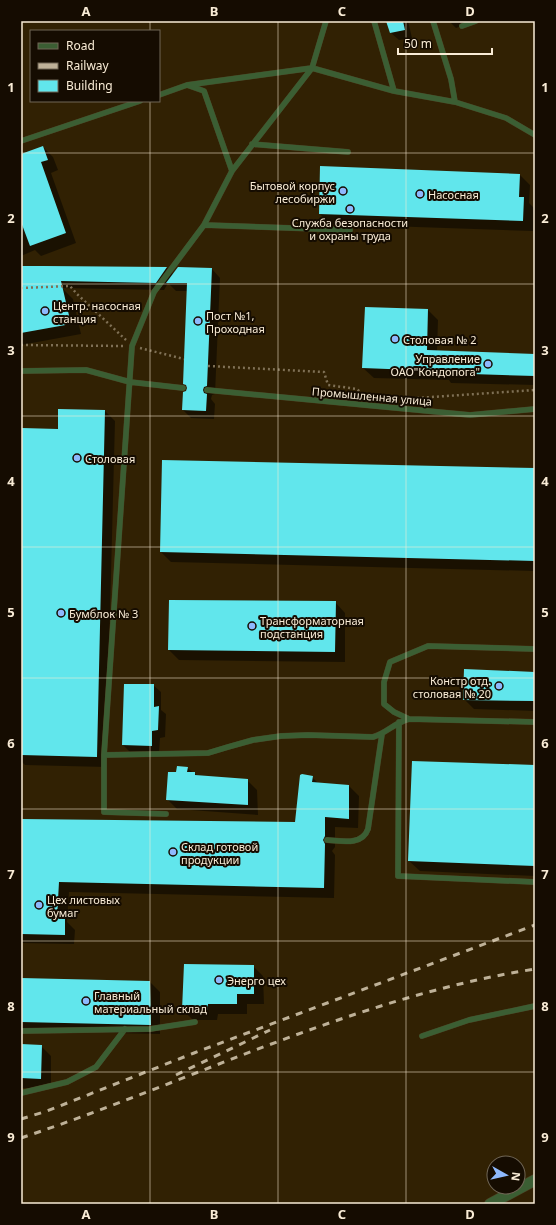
<svg xmlns="http://www.w3.org/2000/svg" width="556" height="1225" font-family="'Noto Sans',sans-serif">
<style>
.shadow{fill:#0007}
.building{fill:#61e6ec}
.lines{fill:none;stroke-linecap:round;stroke-linejoin:round}
.service-casing{stroke:#4d3d21;stroke-width:6}
.minor-casing{stroke:#4d3d21;stroke-width:12}
.path{stroke:#7f7055;stroke-width:2.5;stroke-dasharray:2 3;stroke-linecap:butt}
.service{stroke:#3b5e33;stroke-width:5.5}
.minor{stroke:#3b5e33;stroke-width:11}
.rail{stroke:#beb198;stroke-width:3;stroke-dasharray:7 7;stroke-linecap:butt}
.grid{fill:none;stroke:#f9ecd6;stroke-width:1;stroke-opacity:0.55}
.poi-dot{fill:#8eb9fd;stroke:#150c01;stroke-width:1.5}
.labels{text-anchor:middle;dominant-baseline:central;stroke-width:4;stroke-linejoin:round;paint-order:stroke}
.poi-label{font-size:11px;fill:#f9ecd6;stroke:#150c01;text-anchor:start}
.street-label{font-size:11px;fill:#f9ecd6;stroke:#150c01}
.neatline{fill:none;stroke:#f9ecd6;stroke-width:1.5}
.grid-label{font-size:13px;text-anchor:middle;font-weight:bold;fill:#f9ecd6}
</style>
<rect width="100%" height="100%" fill="#312103"/>
<path class="shadow" d="M387 21H408L412 38 399 40 391 33Z
M449 21H476L456 28Z
M43 147 53 157 58 170 51 173 76 243 41 256 35 250 21 256V155Z
M520 175 530 185 529 203 534 208 533 231 330 224 320 214Z
M21 267 167 268 174 275 178 268 212 269 220 278 215 394 212 395 211 399 215 404 214 419 191 418 183 410 188 387 184 383 188 291H176L168 283 164 290 62 288 73 299 81 334 21 345Z
M428 310 438 320 437 351 535 355V385L451 383 449 380 374 378 363 368Z
M105 411 115 421 106 767 25 765 21 761V511L23 429 59 430Z
M163 461 535 469V571L171 562 161 552Z
M335 602 345 613V662L179 660 169 650Z
M535 673V711L474 709 464 699Z
M153 685 161 692V710L166 714 165 737 160 738 159 753H131L123 745Z
M413 762 535 766V876L420 871 409 861Z
M187 768 198 776 247 780 257 790 258 815 177 809 167 799 177 773Z
M312 777 319 784 349 786 359 796 358 828 335 827V847L332 851 335 855 334 898 69 892 67 922 75 930 74 944 21 943V820L296 823Z
M253 966 263 976 264 1004H247V1014H218L217 1020H193L183 1010Z
M21 979 150 982 160 992V1034L21 1031Z
M21 1045 41 1046 51 1056V1088H21Z"/>
<path class="building" d="M386 21H403L405 30 390 33Z
M43 146 48 160 41 162 66 233 30 246 21 222V154Z
M320 166 520 174 519 197H524L523 221 319 214Z
M21 266H44L167 267 156 283 61 281 71 324 21 333Z
M178 267 212 268 207 386 204 387 203 390 204 393 207 394 206 411 182 410 183 392 186 391 187 388 186 385 183 384 187 283H166Z
M365 307 428 309 427 350 535 354V376L440 373V371L362 368Z
M58 409 105 410 97 757 21 755 22 428 58 429Z
M162 460 535 468V561L160 552Z
M169 600 336 601 335 652 168 650Z
M464 669 535 672V701L463 700Z
M124 684H154V707L159 706 158 730 152 731V746L122 745Z
M412 761 535 765V866L408 861Z
M177 766 188 767 187 772H195V775L248 779V805L166 800 168 772H176Z
M302 774 313 776 312 782 349 785V819L325 817V836L323 840 325 844 324 888 59 882 57 918 65 919V935L21 934V819L295 822 300 775Z
M184 964 254 965V994H237V1004H208V1010H182Z
M21 978 150 981 151 1025 21 1022Z
M21 1044 42 1045 41 1079 21 1078Z"/>
<g class="lines">
<g class="service-casing">
<path id="service" d="M374 21 394 91
M433 21 451 79 455 102
M462 26 476 21
M187 85 312 68 394 91 455 102 506 118 535 135
M159 95 187 85 204 91 232 171
M21 141 140 101
M252 144 348 152
M204 225 350 230
M21 371 86 370 130 382 183 388
M207 390 470 415 535 409
M409 719 394 712 384 704V682L390 662 428 646 535 649
M399 722 398 876 535 882
M104 755 208 753 228 747 253 740 281 736 308 735 373 737C387 733 394 723 409 719L535 722
M166 814 104 812V755L132 346 154 292 204 225 232 171 312 68 326 21
M327 840C341 841 362 846 368 829L382 734
M21 1031 150 1029 195 1022
M422 1036 469 1020 535 1006
M21 1093 67 1082 96 1067 125 1029"/>
</g>
<g class="minor-casing">
<path id="minor" d="M490 1204 535 1180"/>
</g>
<path class="path" d="M21 288 70 286 77 294 126 340
M21 345 123 346
M140 348 184 359
M208 366 324 372 328 385 357 389 364 396
M402 399 535 390"/>
<use href="#service" class="service"/>
<use href="#minor" class="minor"/>
<path class="rail" d="M176 1075 270 1030
M21 1119 47 1111 194 1053 535 925
M21 1138C192 1081 356 997 535 969"/>
</g>
<path class="grid" d="M150 21V31M278 21V1204M406 21V1204M150 101V1204M21 153H535M21 284H535M21 416H535M21 547H535M21 678H535M21 809H535M21 941H535M21 1072H535"/>
<g class="poi-dot">
<circle cx="343" cy="191" r="4"/>
<circle cx="420" cy="194" r="4"/>
<circle cx="350" cy="209" r="4"/>
<circle cx="45" cy="311" r="4"/>
<circle cx="198" cy="321" r="4"/>
<circle cx="395" cy="339" r="4"/>
<circle cx="488" cy="364" r="4"/>
<circle cx="77" cy="458" r="4"/>
<circle cx="61" cy="613" r="4"/>
<circle cx="252" cy="626" r="4"/>
<circle cx="499" cy="686" r="4"/>
<circle cx="173" cy="852" r="4"/>
<circle cx="39" cy="905" r="4"/>
<circle cx="219" cy="980" r="4"/>
<circle cx="86" cy="1001" r="4"/>
</g>
<g class="labels">
<g class="poi-label">
<text x="335" y="185" text-anchor="end">Бытовой корпус<tspan x="335" dy="13">лесобиржи</tspan></text>
<text x="428" y="194">Насосная</text>
<text x="350" y="222" text-anchor="middle">Служба безопасности<tspan x="350" dy="13">и охраны труда</tspan></text>
<text x="53" y="305">Центр. насосная<tspan x="53" dy="13">станция</tspan></text>
<text x="206" y="315">Пост №1,<tspan x="206" dy="13">Проходная</tspan></text>
<text x="403" y="339">Столовая № 2</text>
<text x="480" y="358" text-anchor="end">Управление<tspan x="480" dy="13">ОАО"Кондопога"</tspan></text>
<text x="85" y="458">Столовая</text>
<text x="69" y="613">Бумблок № 3</text>
<text x="260" y="620">Трансформаторная<tspan x="260" dy="13">подстанция</tspan></text>
<text x="491" y="680" text-anchor="end">Констр отд.<tspan x="491" dy="13">столовая № 20</tspan></text>
<text x="181" y="846">Склад готовой<tspan x="181" dy="13">продукции</tspan></text>
<text x="47" y="899">Цех листовых<tspan x="47" dy="13">бумаг</tspan></text>
<text x="227" y="980">Энерго цех</text>
<text x="94" y="995">Главный<tspan x="94" dy="13">материальный склад</tspan></text>
</g>
<g class="street-label">
<text transform="translate(372 396) rotate(5)">Промышленная улица</text>
</g>
</g>
<rect width="556" height="1225" fill="none" stroke="#150c01" stroke-width="44"/>
<rect x="30" y="30" width="130" height="72" fill="#150c01" stroke="#706656"/>
<rect x="38" y="43" width="20" height="6" fill="#3b5e33" stroke="#706656"/>
<text x="66" y="50" font-size="12" fill="#f9ecd6">Road</text>
<rect x="38" y="63" width="20" height="6" fill="#beb198" stroke="#706656"/>
<text x="66" y="70" font-size="12" fill="#f9ecd6">Railway</text>
<rect x="38" y="80" width="20" height="12" fill="#61e6ec" stroke="#706656"/>
<text x="66" y="90" font-size="12" fill="#f9ecd6">Building</text>
<g transform="translate(506 1175) rotate(98)"><circle r="19" fill="#150c01" stroke="#706656"/>
<path d="M0-3L7 15L0 10L-7 15Z" fill="#8eb9fd"/>
<text y="-6" font-size="11" font-weight="bold" text-anchor="middle" fill="#f9ecd6">N</text>
</g>
<path d="M398 48v6h94v-6" fill="none" stroke="#f9ecd6" stroke-width="2"/>
<text x="404" y="48" font-size="12" fill="#f9ecd6" stroke="#150c01" stroke-width="3" paint-order="stroke">50 m</text>
<rect x="22" y="22" width="512" height="1181" class="neatline"/>
<g class="grid-label">
<text x="86" y="16">A</text>
<text x="214" y="16">B</text>
<text x="342" y="16">C</text>
<text x="470" y="16">D</text>
<text x="11" y="92">1</text>
<text x="545" y="92">1</text>
<text x="11" y="223">2</text>
<text x="545" y="223">2</text>
<text x="11" y="355">3</text>
<text x="545" y="355">3</text>
<text x="11" y="486">4</text>
<text x="545" y="486">4</text>
<text x="11" y="617">5</text>
<text x="545" y="617">5</text>
<text x="11" y="748">6</text>
<text x="545" y="748">6</text>
<text x="11" y="879">7</text>
<text x="545" y="879">7</text>
<text x="11" y="1011">8</text>
<text x="545" y="1011">8</text>
<text x="11" y="1142">9</text>
<text x="545" y="1142">9</text>
<text x="86" y="1219">A</text>
<text x="214" y="1219">B</text>
<text x="342" y="1219">C</text>
<text x="470" y="1219">D</text>
</g>
</svg>
